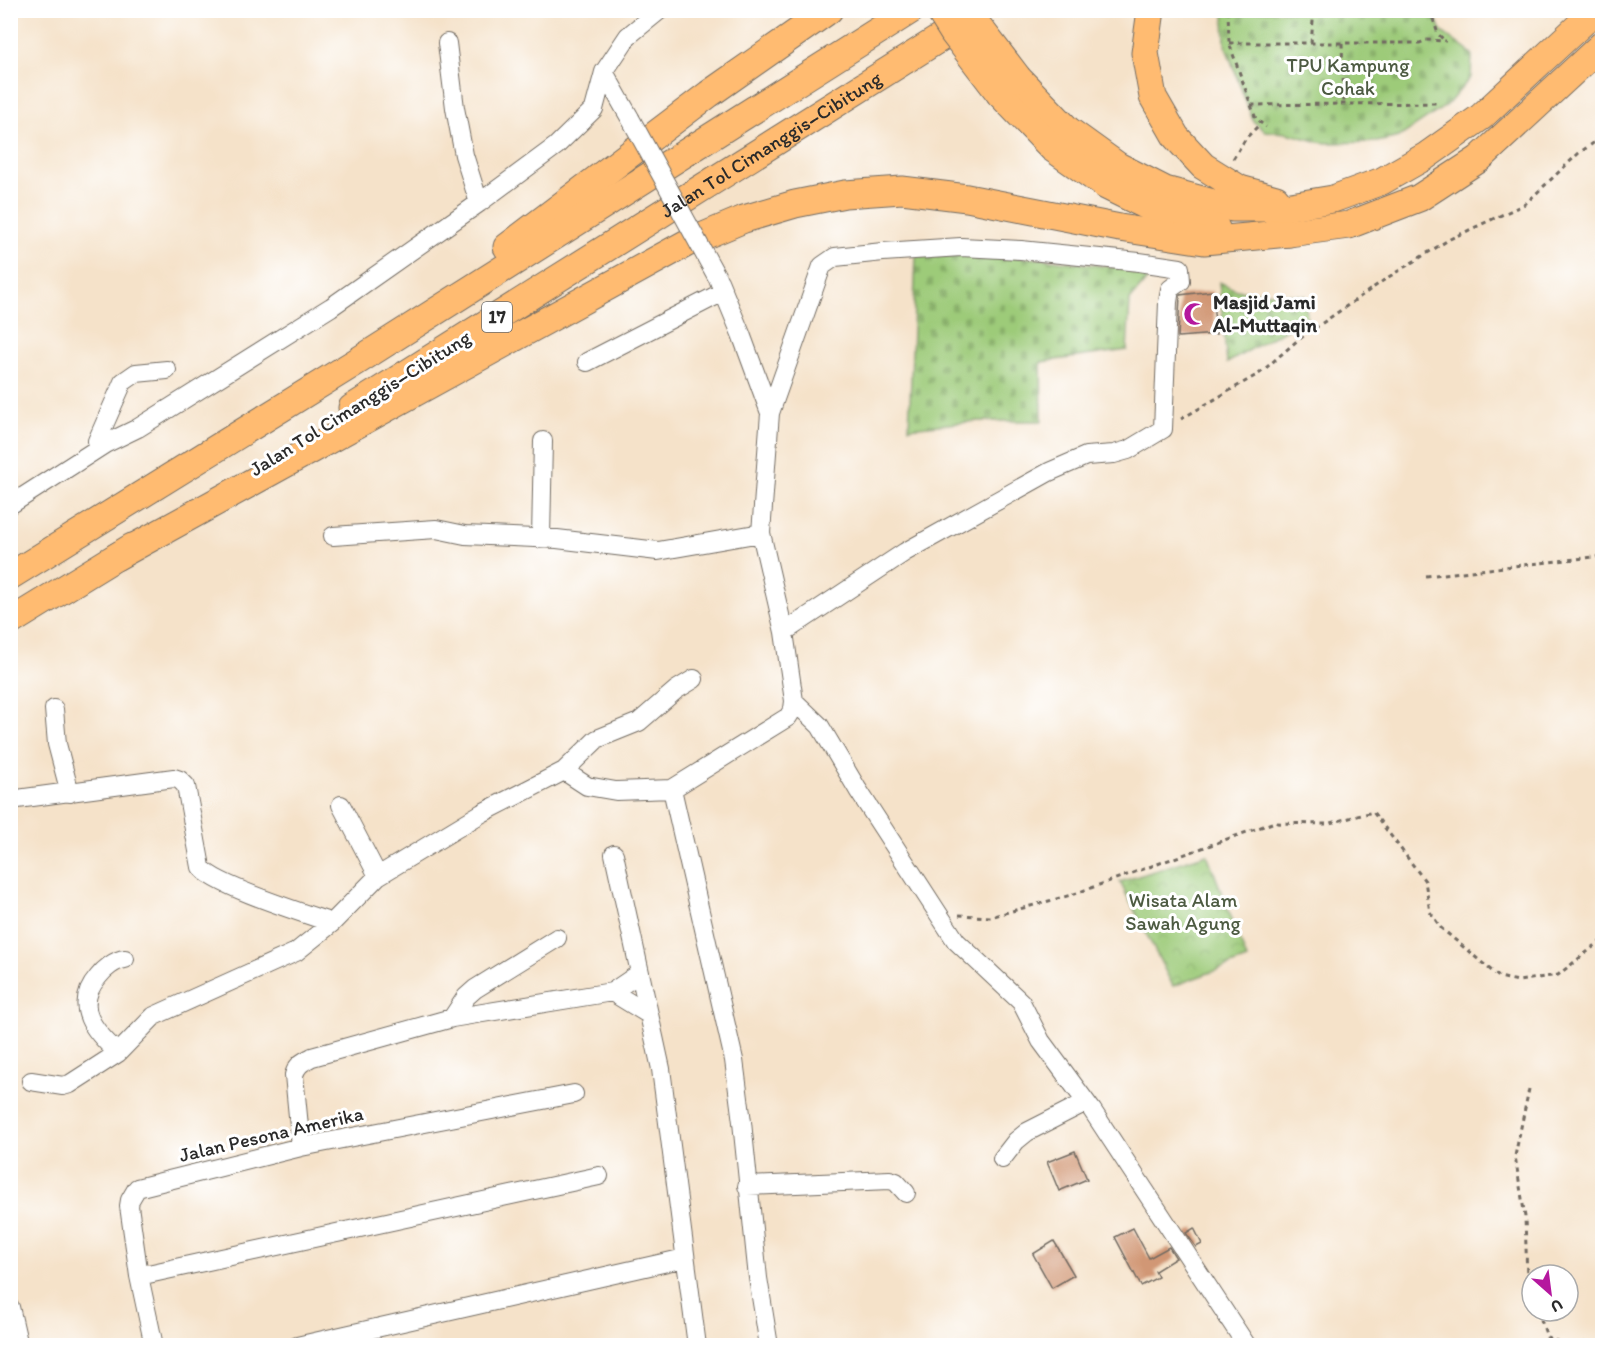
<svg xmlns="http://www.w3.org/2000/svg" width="1613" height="1356" font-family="Itim,sans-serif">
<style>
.cemetery{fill:url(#cemetery-stones);stroke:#647b52;stroke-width:1.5}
.park{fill:url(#park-crowns);stroke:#647b52;stroke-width:1.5}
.building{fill:#d19775}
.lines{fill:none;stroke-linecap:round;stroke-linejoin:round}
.minor-casing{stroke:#726b62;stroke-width:20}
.highway-casing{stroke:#726b62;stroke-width:29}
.path{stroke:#726b62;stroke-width:3;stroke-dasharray:4.5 4.5;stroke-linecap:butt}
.minor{stroke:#fff;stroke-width:18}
.highway{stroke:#ffbb71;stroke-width:27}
.minor-bridge-casing{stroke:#726b62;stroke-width:20;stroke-linecap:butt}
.highway-bridge-casing{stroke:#726b62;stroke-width:29;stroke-linecap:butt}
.minor-bridge{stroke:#fff;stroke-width:18}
.highway-bridge{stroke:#ffbb71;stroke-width:27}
.labels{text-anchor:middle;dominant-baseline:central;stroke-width:6;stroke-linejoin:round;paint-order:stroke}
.shield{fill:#fff;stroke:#6b6b6b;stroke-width:1.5}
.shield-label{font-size:18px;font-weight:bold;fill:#2b2b2b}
.park-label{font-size:20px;fill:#4d5b42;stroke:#fff}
.street-label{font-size:20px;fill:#2b2b2b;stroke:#fff}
.poi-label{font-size:20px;font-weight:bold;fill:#2b2b2b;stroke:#fff;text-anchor:start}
</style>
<defs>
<pattern id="cemetery-stones" width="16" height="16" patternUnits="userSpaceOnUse" patternTransform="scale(1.5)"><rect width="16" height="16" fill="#9dcb79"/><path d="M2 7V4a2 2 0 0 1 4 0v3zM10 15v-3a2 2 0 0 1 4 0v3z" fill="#87ae69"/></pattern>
<pattern id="park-crowns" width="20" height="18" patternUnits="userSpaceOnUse" patternTransform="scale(1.5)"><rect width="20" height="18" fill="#9dcb79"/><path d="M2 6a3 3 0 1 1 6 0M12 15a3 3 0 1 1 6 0" fill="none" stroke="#87ae69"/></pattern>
</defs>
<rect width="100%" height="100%" fill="#fff"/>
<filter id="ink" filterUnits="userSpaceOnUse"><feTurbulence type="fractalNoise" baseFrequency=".0167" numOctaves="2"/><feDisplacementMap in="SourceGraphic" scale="12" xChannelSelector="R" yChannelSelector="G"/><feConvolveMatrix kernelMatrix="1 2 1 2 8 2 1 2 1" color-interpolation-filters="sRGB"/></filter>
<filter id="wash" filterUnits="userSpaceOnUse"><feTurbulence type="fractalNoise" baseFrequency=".008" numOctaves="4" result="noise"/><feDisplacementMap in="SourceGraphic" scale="24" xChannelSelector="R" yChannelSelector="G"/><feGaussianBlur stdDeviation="1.35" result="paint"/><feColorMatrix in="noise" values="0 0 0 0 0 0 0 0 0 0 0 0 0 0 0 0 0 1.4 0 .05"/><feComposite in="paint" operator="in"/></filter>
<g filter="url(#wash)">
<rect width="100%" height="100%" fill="#f5e2c9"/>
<path class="cemetery" d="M1224 11H1433L1441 31 1472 54 1471 77 1447 105 1399 137 1377 142 1323 143 1287 133 1265 131 1253 121 1225 44Z
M983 255 1044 259 1153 272 1130 300 1127 350 1041 362 1042 421H978L909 428 916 256Z
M1219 282 1236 290 1305 296 1307 317 1227 363Z"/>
<path class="park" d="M1207 854 1247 959 1173 986 1120 882Z"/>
<g id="blocks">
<path class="building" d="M1212 291 1216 334 1178 337 1180 295Z
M1075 1151 1087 1179 1059 1191 1047 1162Z
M1133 1228 1149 1258 1169 1247 1176 1258 1155 1271 1158 1277 1141 1286 1115 1237Z
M1194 1228 1202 1244 1196 1247 1186 1233Z
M1054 1241 1074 1275 1052 1288 1033 1254Z"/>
</g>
</g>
<g filter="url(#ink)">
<use href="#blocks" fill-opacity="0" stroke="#726b62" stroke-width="1.5"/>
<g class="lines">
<g class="minor-casing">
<path id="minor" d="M447 43 455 108 464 155 479 203
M630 118 604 72 628 36 660 10
M719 281 741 334 770 413
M587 362 723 292
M97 441 123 382 136 373 167 370
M10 505 105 444 138 428 331 307 479 203 556 146 594 109 604 72
M333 536 436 529 465 535 557 539 658 551 761 533
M541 538 543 441
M794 701 820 726 858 790 956 941 1021 1002 1041 1041 1092 1110 1247 1346
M54 709 57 744 70 793
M564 771 587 786 616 791 672 789
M10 800 174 778 180 780 186 786 201 867C213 885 306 914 332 923
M341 805 378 876
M614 854 661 1069 697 1346
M640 973 612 992 648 1014
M452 1018 466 997 475 989 557 938
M118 1053C95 1032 72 1007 98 977 104 969 115 960 125 959
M31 1081 63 1086 70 1084 118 1053 154 1016 296 952 332 923 378 876 482 813 564 771 597 739 639 722 676 690 694 679
M301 1147 294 1075C297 1064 303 1062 312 1057L452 1018 612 992
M1002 1159 1016 1141 1027 1132 1086 1102
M747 1186 890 1180 896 1182 906 1193
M139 1276 599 1176
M10 1307 19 1346
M154 1346 139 1276 129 1206 130 1200 137 1188 301 1147 574 1094
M297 1346 685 1258
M769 1346 758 1278 742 1122 734 1060 672 789 788 717 793 709 794 701 784 632 761 533 770 413 822 266 835 257 883 252 961 247 1021 250 1139 262 1180 268 1181 281 1170 289 1168 302 1163 429 1128 450 1114 454 1086 456 1049 472 905 552 784 632"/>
</g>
<g class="highway-casing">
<g id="highway">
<path d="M1151 10 1145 53 1153 97 1176 137 1203 166 1240 189 1276 199"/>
<path d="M1018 78 1068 130 1118 166 1165 190 1232 208H1279L1333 199 1382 181 1426 156 1481 117 1596 10"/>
<path d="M1000 94 1052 148 1106 186 1157 211 1216 228"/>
<path d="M1272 233H1289L1349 225 1419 198 1479 159 1602 45"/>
<path d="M507 247 709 94 829 10"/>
<path id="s1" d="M352 408 972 18"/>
<path d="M116 557 687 243 744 219 795 204 845 194 902 190 967 198 1120 228 1204 241 1289 233"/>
<path d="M10 576 356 362 911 10"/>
<path d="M10 622 132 547"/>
</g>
</g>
<path class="path" d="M1228 10 1229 43 1256 119 1266 127
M1430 10 1438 34 1444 40
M1229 43H1420L1426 40 1446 41
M1311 43 1314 10
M1342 43 1344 104
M1251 105 1440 103
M1233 159 1246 138 1261 123
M1181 419 1260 373 1298 340 1387 278 1450 239 1525 204 1579 153 1602 137
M1426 576 1602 556
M959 915 990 917 1071 895 1272 823 1326 824 1373 812 1425 881 1430 912 1441 928 1499 977 1518 981 1558 975 1602 940
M1529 1089 1515 1156 1525 1217 1527 1278 1532 1294
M1538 1311 1547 1337 1564 1344 1602 1341"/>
<use href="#minor" class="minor"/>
<use href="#highway" class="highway"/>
<g class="minor-bridge-casing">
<path id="minor-bridge" d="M630 118 717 277"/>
</g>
<g class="highway-bridge-casing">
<path id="highway-bridge" d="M939 10 954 34 1000 94
M966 10 1018 78"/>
</g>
<use href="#minor-bridge" class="minor-bridge"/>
<use href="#highway-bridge" class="highway-bridge"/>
</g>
</g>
<defs>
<g id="mosque-bare" transform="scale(1.8)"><path d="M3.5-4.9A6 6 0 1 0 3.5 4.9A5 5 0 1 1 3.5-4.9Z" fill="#b5179e" stroke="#fff" stroke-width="2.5" paint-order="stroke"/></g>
</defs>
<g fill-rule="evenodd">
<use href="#mosque-bare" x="1195" y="314"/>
</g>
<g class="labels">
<rect class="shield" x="482" y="302" width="30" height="30" rx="4.5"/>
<g class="shield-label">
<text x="497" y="317">17</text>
</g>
<g class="park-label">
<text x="1348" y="65">TPU Kampung<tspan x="1348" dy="23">Cohak</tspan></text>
<text x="1183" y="900">Wisata Alam<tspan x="1183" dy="23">Sawah Agung</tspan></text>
</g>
<g class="street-label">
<text stroke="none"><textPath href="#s1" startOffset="495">Jalan Tol Cimanggis–Cibitung</textPath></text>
<text transform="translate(360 403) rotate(-32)">Jalan Tol Cimanggis–Cibitung</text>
<text transform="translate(271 1134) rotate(-13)">Jalan Pesona Amerika</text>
</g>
<g class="poi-label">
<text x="1213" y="302">Masjid Jami<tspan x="1213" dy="23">Al-Muttaqin</tspan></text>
</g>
</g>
<rect width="1613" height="1356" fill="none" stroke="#fff" stroke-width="36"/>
<g transform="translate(1550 1293) rotate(152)"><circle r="28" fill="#ffffff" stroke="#aaaaaa" stroke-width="1.5"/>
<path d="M0-4.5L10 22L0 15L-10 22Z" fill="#b5179e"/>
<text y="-9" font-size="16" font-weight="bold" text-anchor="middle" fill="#2b2b2b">U</text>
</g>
</svg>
